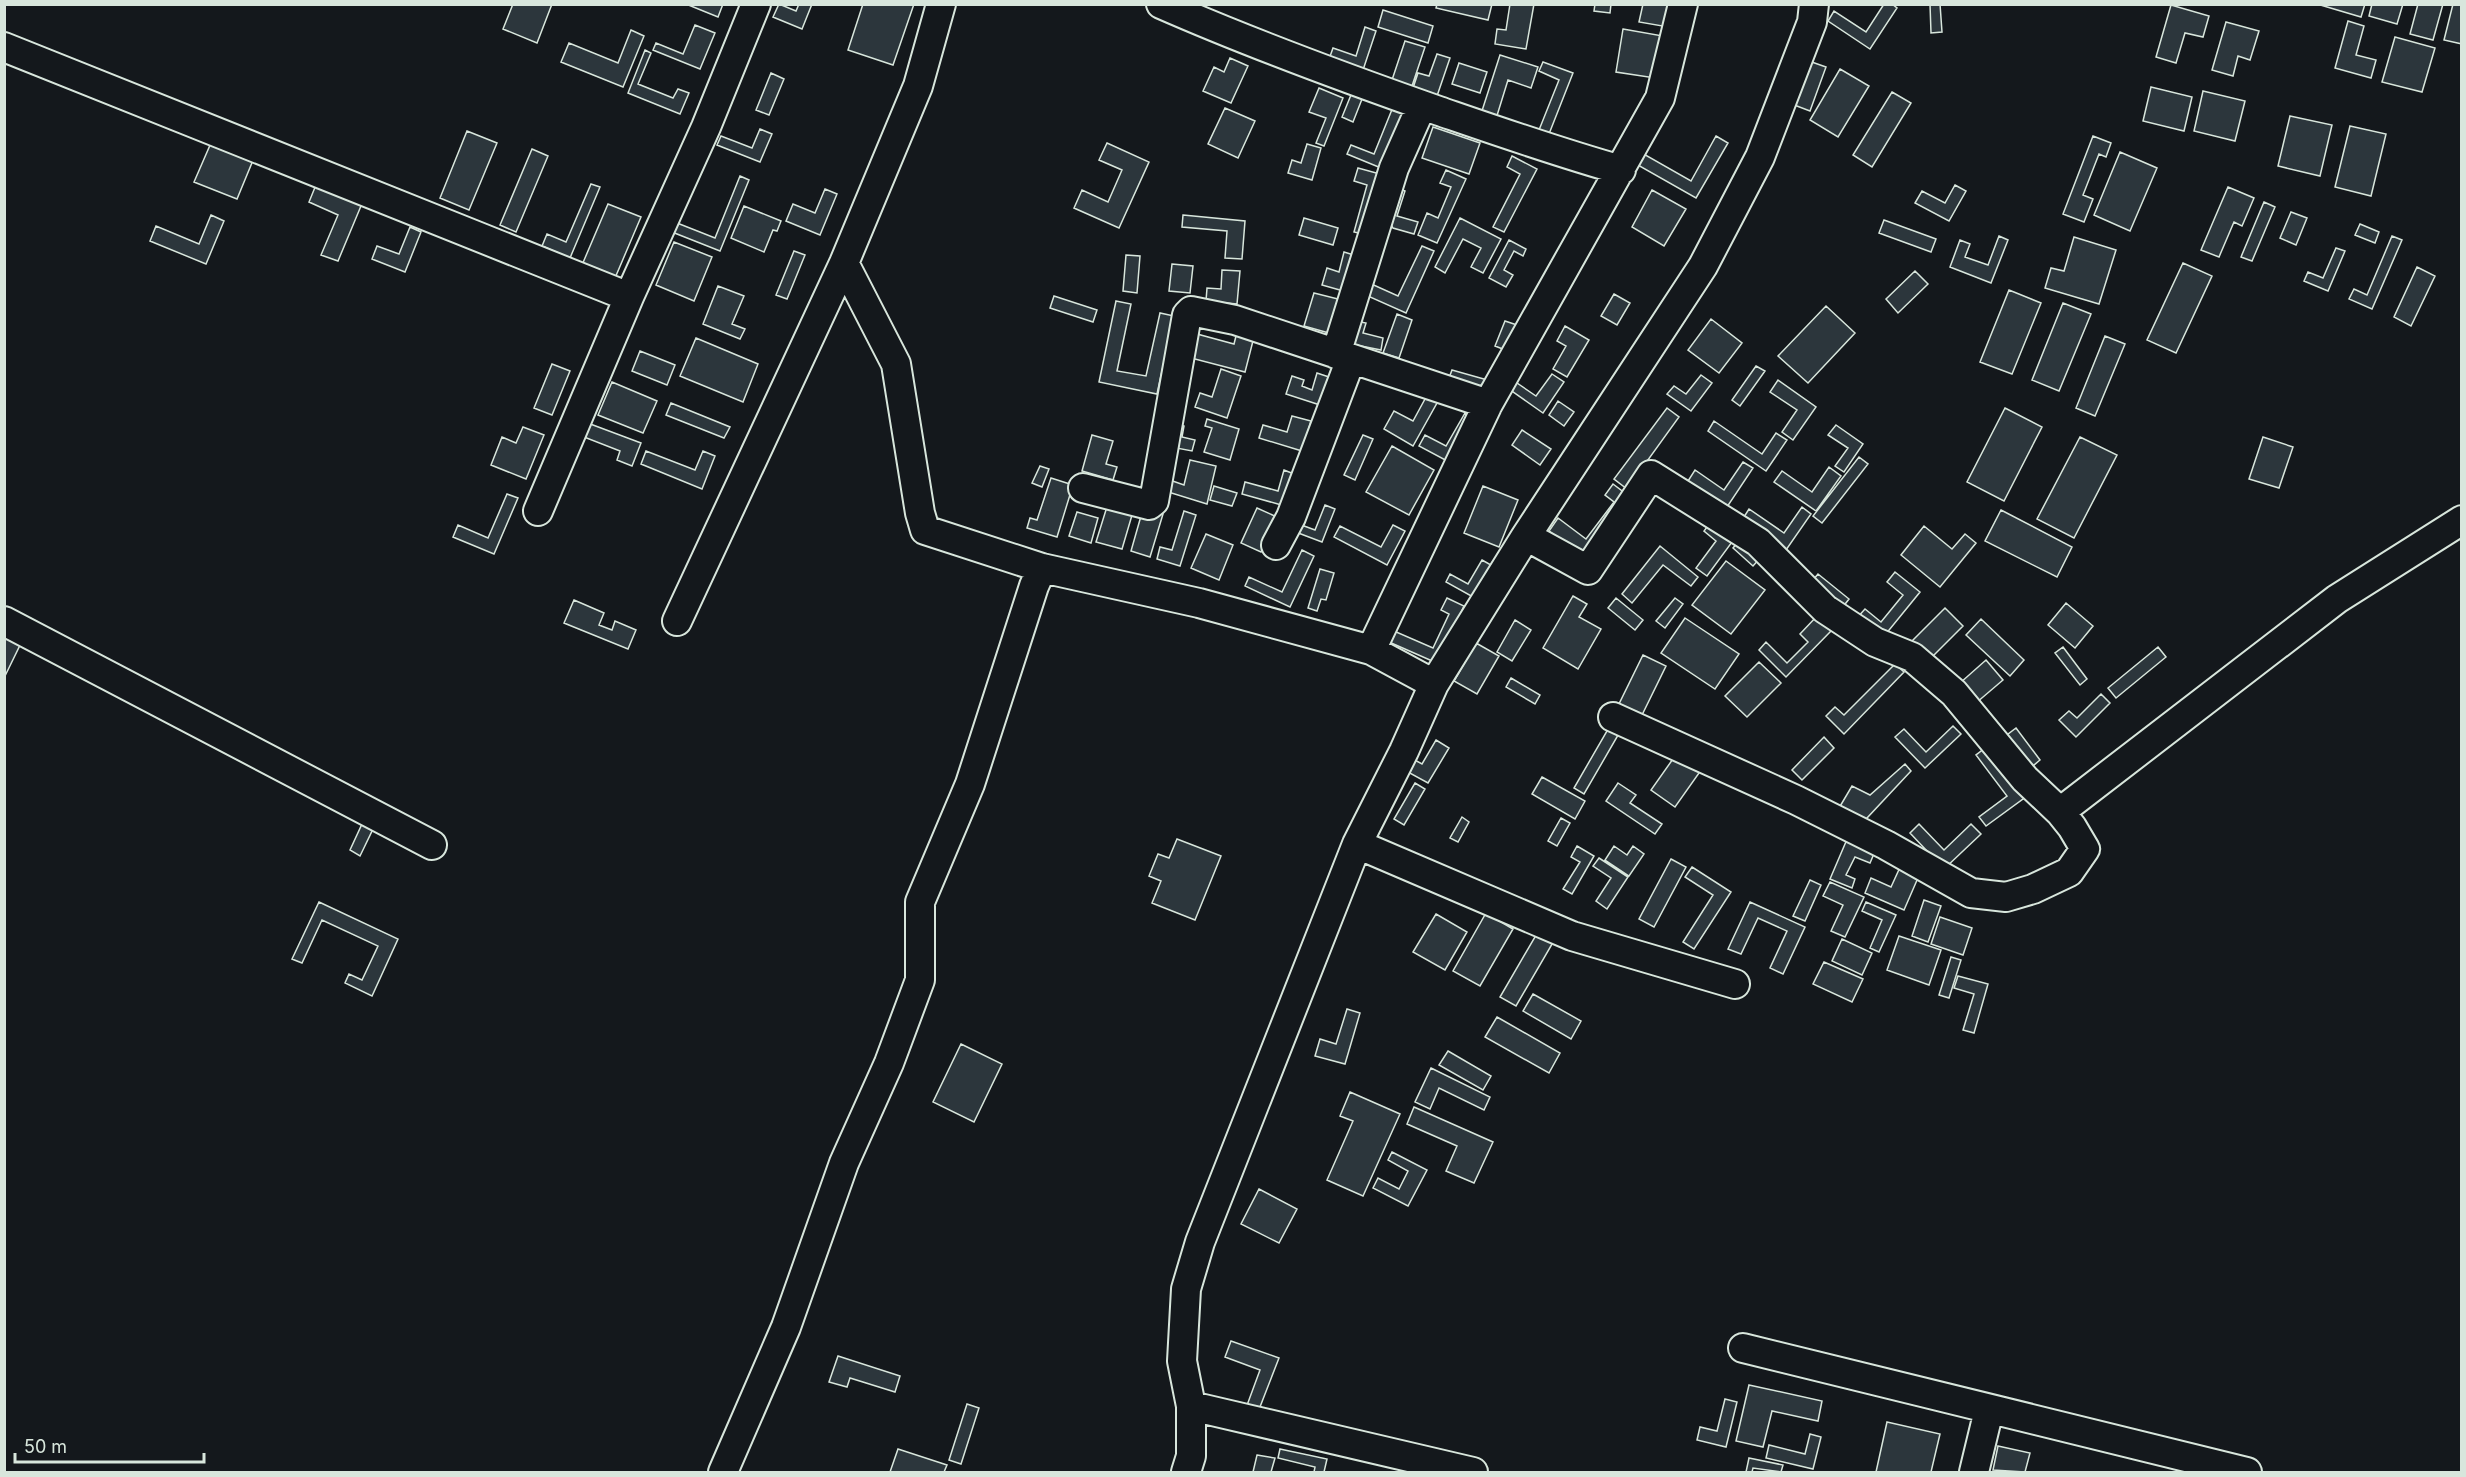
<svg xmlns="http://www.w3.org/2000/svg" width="2466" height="1477" font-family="Inter,sans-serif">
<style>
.building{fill:#2c363c;stroke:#d8e6dc;stroke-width:1.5}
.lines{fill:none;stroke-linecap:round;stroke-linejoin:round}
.minor-casing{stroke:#d8e6dc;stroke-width:32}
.minor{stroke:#14181c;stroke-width:28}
</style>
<rect width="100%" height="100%" fill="#14181c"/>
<path class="building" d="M513 4H552L537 43 503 29Z
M686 4H723L718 17Z
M779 4 796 11 799 4H812L802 29 773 17Z
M863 4H914L893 65 848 50Z
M1437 4H1492L1488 20 1436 8Z
M1510 4H1534L1526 49 1495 44 1497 29 1506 30Z
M1595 4H1611L1610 13 1594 11Z
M1643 4H1672L1668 27 1639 22Z
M1884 4H1892L1897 8 1870 49 1828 21 1834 11 1866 32Z
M1930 4H1940L1942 32 1931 33Z
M2317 4H2365L2361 17Z
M2372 4H2403L2397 24 2369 16Z
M2418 4H2443L2433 40 2410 34Z
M2453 4H2462V44L2444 40Z
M2171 5 2209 16 2203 37 2185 33 2176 63 2156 57Z
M1383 10 1433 26 1428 43 1378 27Z
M2348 21 2364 26 2356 55 2376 60 2371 78 2335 68Z
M2226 22 2259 31 2250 60 2238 56 2233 76 2212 70Z
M695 25 715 33 700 69 653 50 656 43 683 54Z
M1365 27 1376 31 1362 73 1328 62 1333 48 1356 56Z
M1623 29 1663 36 1655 78 1616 72Z
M631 30 644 36 623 87 561 62 569 43 618 63Z
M2395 37 2435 48 2422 92 2382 82Z
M1405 41 1425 47 1411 89 1391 83Z
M645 50 651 53 638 84 673 98 678 89 689 93 680 114 628 93Z
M1437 54 1450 58 1437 96 1413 88 1418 73 1429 76Z
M1500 55 1538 67 1531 88 1508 80 1495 122 1480 117Z
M1230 58 1248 66 1231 103 1203 91 1214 67 1224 72Z
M1806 60 1826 67 1810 111 1789 103Z
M1543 62 1573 73 1547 139 1537 135 1559 80 1539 71Z
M1459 63 1487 72 1480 93 1452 84Z
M1840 69 1869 86 1838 137 1810 120Z
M771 73 784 79 769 115 756 110Z
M2151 87 2192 97 2184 131 2143 121Z
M1319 88 1343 98 1324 146 1316 143 1326 118 1309 112Z
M1353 90 1364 94 1353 122 1342 117Z
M2203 91 2245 101 2235 141 2194 131Z
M1892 92 1911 103 1872 167 1853 155Z
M1393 107 1404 112 1381 168 1347 154 1351 145 1374 154Z
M1225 108 1255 121 1238 158 1208 144Z
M2290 116 2332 125 2320 176 2278 166Z
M2350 126 2386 134 2371 196 2335 187Z
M1433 127 1480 143 1469 174 1422 158Z
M760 129 772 134 760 162 717 145 721 136 752 148Z
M467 131 497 143 469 210 440 198Z
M214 136 256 153 237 199 194 182Z
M1716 136 1728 143 1696 198 1636 164 1642 153 1691 181Z
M2093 136 2111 143 2106 157 2099 154 2083 195 2093 199 2084 222 2063 214Z
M1107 143 1149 162 1119 228 1074 208 1082 190 1108 202 1122 170 1099 160Z
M1307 144 1321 148 1312 180 1288 173 1292 160 1301 163Z
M532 149 548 156 516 232 500 225Z
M2120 152 2157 168 2130 231 2094 215Z
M1512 156 1537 169 1504 232 1493 227 1520 174 1507 167Z
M1358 168 1380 174 1363 234 1354 232 1367 185 1354 181Z
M1446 170 1466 179 1437 243 1418 235 1427 213 1438 218 1451 187 1440 183Z
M320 175 366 194 338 261 321 255 338 215 309 202Z
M740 176 749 180 720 251 667 230 672 221 715 238Z
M591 184 600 187 570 258 542 246 547 234 566 242Z
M1955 185 1966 191 1949 221 1915 203 1922 191 1945 203Z
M1395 187 1405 191 1397 216 1418 222 1414 234 1393 228 1387 217Z
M2228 187 2254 198 2242 226 2234 222 2219 257 2201 250Z
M825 189 837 194 820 235 786 221 793 204 815 213Z
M1652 190 1686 209 1664 246 1632 227Z
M2264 202 2275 207 2252 261 2241 257Z
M608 204 641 217 615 278 582 265Z
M744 206 781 221 777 231 773 230 764 252 731 238Z
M2291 212 2307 218 2296 245 2280 238Z
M211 215 224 221 206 264 150 241 156 226 199 244Z
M1183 215 1245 221 1242 259 1225 258 1227 231 1182 227Z
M1304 218 1338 228 1333 245 1299 235Z
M1460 218 1501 239 1483 273 1471 267 1481 248 1463 239 1445 273 1435 267Z
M1884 220 1936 239 1931 252 1879 233Z
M2360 224 2379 232 2375 243 2355 235Z
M410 227 421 232 405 272 372 259 377 246 399 254Z
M1999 236 2008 240 1991 283 1950 267 1960 240 1970 244 1965 257 1988 265Z
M2392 236 2402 240 2372 309 2349 299 2354 289 2367 295Z
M2074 237 2116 250 2099 304 2045 288 2051 268 2064 271Z
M1509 240 1526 249 1523 256 1514 251 1504 270 1513 275 1506 287 1489 278Z
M674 242 712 257 694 301 656 285Z
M1422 246 1434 251 1406 313 1361 293 1367 282 1398 296Z
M2336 248 2345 251 2328 291 2304 281 2308 272 2323 278Z
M794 251 805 255 787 299 776 295Z
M1344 252 1357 256 1347 292 1322 285 1327 268 1339 272Z
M1126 255 1140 256 1137 293 1123 291Z
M2183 263 2212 276 2176 353 2147 340Z
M1172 264 1193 266 1190 293 1169 291Z
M2417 267 2435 276 2411 326 2394 317Z
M1222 270 1240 271 1237 304 1206 301 1207 288 1221 289Z
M1915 271 1928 284 1898 313 1886 299Z
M718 286 744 296 732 324 745 329 740 339 703 324Z
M2009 290 2041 303 2012 374 1980 362Z
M1314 293 1346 301 1336 335 1304 326Z
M1614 294 1630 303 1617 325 1601 316Z
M1054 296 1097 310 1093 322 1050 308Z
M1116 301 1131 304 1117 371 1146 376 1160 313 1174 316 1157 394 1099 382Z
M2063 303 2091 314 2059 391 2032 380Z
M1826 306 1855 333 1808 383 1778 356Z
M1397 314 1412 320 1399 358 1383 353Z
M1711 319 1742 343 1719 373 1688 350Z
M1351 320 1366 323 1363 333 1383 338 1381 350 1346 343Z
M1505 321 1523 327 1513 353 1495 346Z
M1565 326 1589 340 1567 377 1553 369 1566 346 1557 341Z
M1237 332 1254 337 1245 372 1191 358 1197 334 1234 344Z
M2105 336 2125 344 2095 416 2076 408Z
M696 338 758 364 743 402 680 376Z
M640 351 675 365 667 385 632 371Z
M552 364 570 371 552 415 534 408Z
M1756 366 1765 371 1740 406 1732 400Z
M1221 369 1241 376 1227 418 1195 407 1200 393 1212 397Z
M1452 370 1491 381 1488 390 1449 378Z
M1317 373 1329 377 1320 405 1286 394 1292 376 1304 380 1302 386 1312 390Z
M1552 374 1564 382 1543 413 1509 389 1514 381 1536 396Z
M1701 375 1712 383 1691 411 1667 394 1674 386 1686 394Z
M1778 380 1816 407 1793 440 1782 432 1797 410 1770 392Z
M612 382 657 401 643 433 598 415Z
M1431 388 1442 394 1413 446 1384 429 1394 411 1413 421Z
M1558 401 1574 412 1564 426 1549 415Z
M671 403 730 427 724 438 666 415Z
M1667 408 1679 417 1627 489 1614 479Z
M2005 408 2042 427 2004 501 1967 482Z
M1465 413 1473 418 1449 462 1419 446 1425 435 1446 446Z
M1292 416 1311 421 1302 451 1259 438 1263 425 1287 432Z
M1207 419 1239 429 1230 460 1204 452 1212 428 1205 426Z
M1714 421 1762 454 1776 433 1787 440 1766 471 1708 431Z
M585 422 641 443 632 466 617 460 620 451 584 437Z
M1176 424 1184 426 1182 437 1195 440 1192 451 1171 447Z
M1836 425 1863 444 1844 472 1835 466 1848 448 1828 435Z
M523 427 544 435 526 479 491 465 502 437 516 443Z
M1522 430 1551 449 1540 465 1512 445Z
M1092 435 1113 441 1106 464 1117 467 1113 480 1082 471Z
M1363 435 1373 439 1355 480 1344 475Z
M2080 437 2117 455 2074 538 2037 519Z
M2263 437 2293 447 2279 488 2249 479Z
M1392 446 1434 470 1409 515 1366 492Z
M646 451 695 470 703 451 715 456 702 489 641 464Z
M1859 457 1868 464 1822 523 1813 516Z
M1190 460 1216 466 1207 504 1165 491 1167 479 1184 485Z
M1743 462 1753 468 1727 507 1688 481 1695 470 1724 490Z
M1040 466 1049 469 1042 487 1032 483Z
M1829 467 1841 476 1816 511 1774 482 1782 471 1812 492Z
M1284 470 1294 474 1285 506 1242 494 1245 482 1278 491Z
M1051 478 1073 485 1057 537 1027 528 1030 518 1037 520Z
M1613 484 1630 497 1585 558 1549 531 1558 518 1586 539 1614 502 1605 495Z
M1214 486 1237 493 1232 506 1210 500Z
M1483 486 1518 500 1499 547 1464 533Z
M507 494 518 498 494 554 453 537 458 525 488 538Z
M1110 497 1135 505 1122 549 1096 542Z
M1325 505 1335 509 1322 542 1293 531 1296 523 1315 530Z
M1802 507 1811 514 1786 550 1742 520 1749 509 1784 533Z
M1257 508 1277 517 1261 552 1241 543Z
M1143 509 1163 514 1150 557 1131 551Z
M2001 510 2072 547 2057 577 1985 541Z
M1184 511 1196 515 1180 566 1157 559 1160 547 1172 550Z
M1077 512 1098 518 1091 543 1069 536Z
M1712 520 1735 538 1707 576 1696 568 1716 541 1704 531Z
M1393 525 1405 531 1387 565 1334 537 1340 526 1381 547Z
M1924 526 1952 549 1965 534 1976 543 1940 587 1901 555Z
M1206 534 1233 545 1219 580 1191 568Z
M1741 538 1761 557 1753 566 1733 548Z
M1660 546 1698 577 1691 586 1663 565 1632 603 1622 594Z
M1302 550 1314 556 1290 607 1245 586 1249 577 1282 592Z
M1482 560 1491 565 1473 597 1446 582 1450 574 1468 584Z
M1726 561 1765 590 1731 634 1692 605Z
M1320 569 1334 573 1326 600 1321 599 1317 611 1308 608Z
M1895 572 1920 592 1881 640 1856 619 1865 609 1881 622 1903 595 1887 582Z
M1818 574 1849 599 1839 612 1808 586Z
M1573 596 1587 604 1579 617 1601 629 1578 669 1543 648Z
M1447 598 1464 606 1439 664 1389 642 1394 631 1433 648 1449 614 1441 610Z
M1616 598 1643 620 1635 630 1608 608Z
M1675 598 1683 604 1665 628 1656 621Z
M574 600 604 613 599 625 612 630 615 621 636 630 628 649 564 623Z
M2066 603 2093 626 2075 648 2048 625Z
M1945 608 1963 626 1925 664 1907 646Z
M1817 616 1831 631 1786 677 1759 650 1766 642 1787 663 1808 642 1800 634Z
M1685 618 1739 654 1715 689 1661 653Z
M1981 619 2024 660 2010 676 1966 635Z
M1515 620 1531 630 1512 661 1497 652Z
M4 630 23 639 4 678Z
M1476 643 1499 656 1477 694 1454 681Z
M2063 647 2087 679 2080 685 2055 653Z
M2158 647 2166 657 2116 698 2108 688Z
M1643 655 1666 666 1641 717 1618 706Z
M1986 660 2003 680 1976 703 1960 683Z
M1759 662 1781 683 1747 717 1725 696Z
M1895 664 1904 672 1844 734 1826 716 1835 707 1844 715Z
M1511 678 1540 695 1535 704 1506 687Z
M2101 694 2110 703 2076 737 2059 720 2069 711 2077 718Z
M1611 724 1621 730 1584 794 1574 788Z
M1953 726 1961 734 1925 768 1895 737 1904 729 1926 752Z
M2016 728 2040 760 2028 770 2003 738Z
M1824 737 1834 748 1802 780 1792 770Z
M1436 740 1449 748 1428 783 1406 771 1413 759 1422 764Z
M1989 745 2027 796 1986 826 1979 817 2007 796 1976 755Z
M1680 749 1704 766 1675 807 1651 790Z
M1905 764 1911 771 1866 819 1839 808 1852 786 1870 795Z
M1542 777 1585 801 1575 819 1532 794Z
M1415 783 1425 789 1404 825 1394 819Z
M1618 783 1636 795 1630 803 1662 824 1655 834 1606 801Z
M1462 817 1469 822 1458 842 1450 838Z
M1561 818 1570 823 1557 846 1548 841Z
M362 824 373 829 360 856 350 850Z
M1919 824 1944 850 1971 824 1981 834 1944 869 1910 833Z
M1848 837 1876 849 1870 863 1855 857 1846 875 1855 879 1852 888 1830 879Z
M1177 839 1221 856 1195 920 1152 903 1161 881 1149 876 1158 854 1169 858Z
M1577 846 1594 856 1572 894 1563 889 1580 862 1571 857Z
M1614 846 1627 855 1633 846 1644 854 1629 876 1605 860Z
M1599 858 1628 877 1607 909 1596 901 1611 878 1593 866Z
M1671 859 1686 867 1654 927 1639 919Z
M1902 863 1921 871 1904 910 1865 893 1871 878 1891 887Z
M1692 867 1731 892 1694 949 1683 942 1713 895 1685 877Z
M1810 880 1821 885 1805 921 1793 916Z
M1830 882 1864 897 1845 937 1831 931 1843 905 1823 896Z
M1924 900 1941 906 1928 942 1912 936Z
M319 902 398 939 372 996 345 983 349 974 362 980 378 946 322 920 302 963 292 959Z
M1750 902 1805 927 1783 974 1770 968 1787 931 1758 918 1741 954 1728 949Z
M1866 902 1896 915 1879 952 1870 948 1882 920 1862 911Z
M1486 913 1513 929 1480 986 1453 971Z
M1436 914 1467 932 1445 970 1413 952Z
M1940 917 1972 928 1963 955 1931 944Z
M1539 930 1555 939 1516 1006 1500 997Z
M1899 936 1941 950 1929 985 1887 970Z
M1842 939 1872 953 1862 975 1832 961Z
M1951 957 1961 960 1949 998 1939 995Z
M1824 962 1863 979 1852 1002 1813 984Z
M1958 976 1988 984 1974 1033 1963 1030 1974 994 1954 988Z
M1533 994 1581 1021 1571 1039 1523 1011Z
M1347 1009 1360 1013 1345 1064 1315 1056 1320 1039 1336 1044Z
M1497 1017 1560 1053 1549 1073 1485 1037Z
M961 1044 1002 1064 974 1122 933 1102Z
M1448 1051 1491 1076 1483 1090 1439 1065Z
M1431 1068 1490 1097 1484 1110 1439 1088 1430 1109 1415 1102Z
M1350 1092 1400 1114 1363 1196 1327 1180 1353 1121 1340 1116Z
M1414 1107 1493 1142 1474 1183 1446 1171 1457 1146 1407 1124Z
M1392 1152 1427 1170 1408 1206 1373 1188 1378 1178 1399 1189 1408 1171 1388 1160Z
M1259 1189 1297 1209 1279 1243 1241 1224Z
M1231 1341 1279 1358 1258 1412 1246 1408 1260 1370 1225 1357Z
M838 1356 900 1376 895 1392 850 1378 847 1387 829 1382Z
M1749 1385 1822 1401 1818 1421 1772 1411 1763 1447 1736 1441Z
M1725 1399 1737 1402 1726 1447 1697 1440 1700 1427 1717 1431Z
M967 1404 979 1408 961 1464 949 1460Z
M1887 1422 1940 1434 1931 1472H1876Z
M1810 1434 1821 1437 1813 1469 1766 1458 1769 1445 1805 1454Z
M1998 1446 2030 1453 2025 1472 1993 1470Z
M898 1449 947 1465 944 1472H890Z
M1280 1449 1327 1459 1324 1472H1314L1315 1467 1278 1458Z
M1257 1455 1275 1458 1271 1472H1253Z
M1749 1458 1783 1465 1781 1472 1753 1468 1752 1472H1746Z"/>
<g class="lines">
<g class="minor-casing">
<path id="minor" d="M1161 4C1252 44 1345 78 1439 111 1500 132 1560 153 1621 170
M4 47 629 297
M844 263 896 364 920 513 925 530 1042 568 1199 603 1371 650 1434 684
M1336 354 1394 168 1422 105
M1083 488 1149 505 1154 501 1187 315 1191 311 1235 320 1488 404
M538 511 629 297 706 127 756 4
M1526 536 1588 570 1651 475 1758 542 1825 609 1875 642 1912 657 1954 693 2025 779 2060 812 2072 827 2085 849 2069 872 2033 889 2006 897 1971 893 1886 845 1796 800 1613 717
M1276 545 1291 517 1351 359
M4 621 432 845
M677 621 844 263 918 86 941 4
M1371 650 1488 404 1660 98 1683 4
M2060 812 2337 599 2462 520
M1357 844 1572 936 1735 984
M1743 1348 2247 1472
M1191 1406 1473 1472
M723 1472 786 1327 844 1163 889 1063 920 980V902L970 784 1034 586 1042 568
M1186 1472 1191 1456V1406L1182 1361 1186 1289 1200 1242 1357 844 1404 751 1434 684 1526 536 1703 266 1760 157 1812 22 1814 4
M1974 1472 1989 1410"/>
</g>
<use href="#minor" class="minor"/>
</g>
<rect width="2466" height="1477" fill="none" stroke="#d8e6dc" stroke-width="12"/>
<path d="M15 1453v9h189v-9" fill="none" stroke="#d8e6dc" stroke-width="3"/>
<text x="24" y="1453" font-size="18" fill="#d8e6dc" stroke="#14181c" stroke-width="4.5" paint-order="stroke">50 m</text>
</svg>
